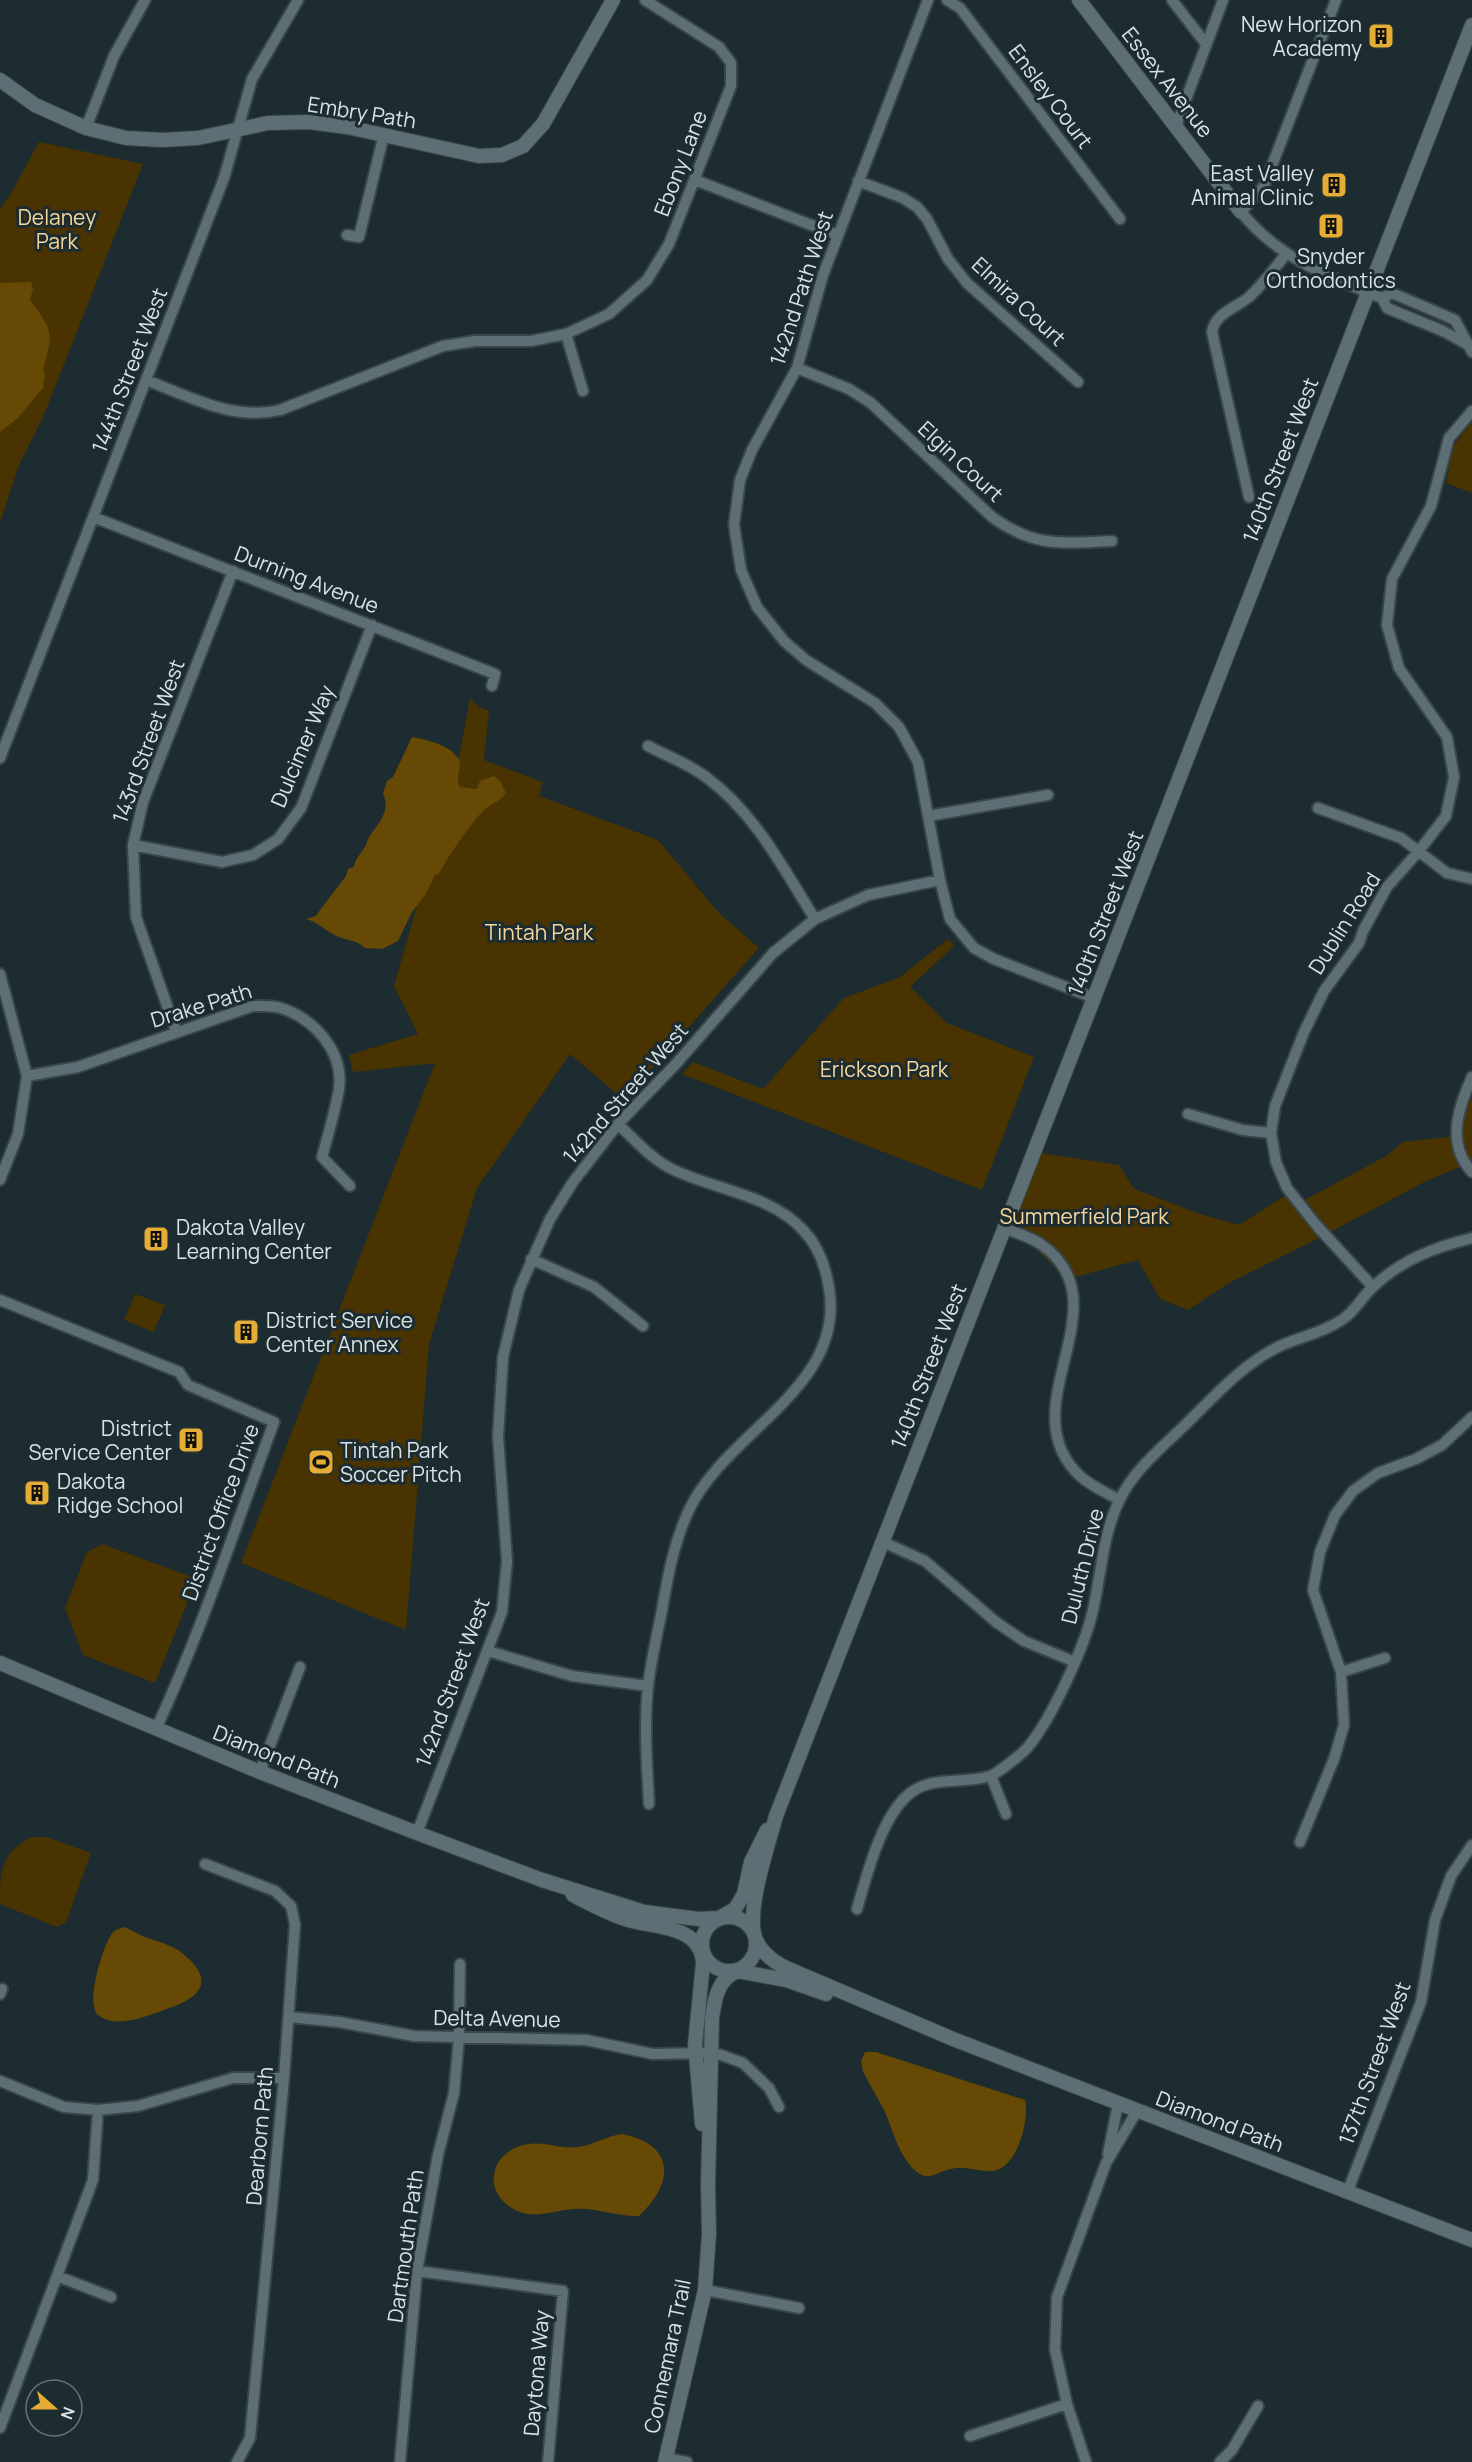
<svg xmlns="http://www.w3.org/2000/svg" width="1472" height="2462" font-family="Manrope,sans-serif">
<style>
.green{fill:#493300}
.water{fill:#664904}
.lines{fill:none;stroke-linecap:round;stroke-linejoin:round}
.minor-casing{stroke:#394649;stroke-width:14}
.tertiary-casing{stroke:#394649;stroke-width:16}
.minor{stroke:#5d6f74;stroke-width:10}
.tertiary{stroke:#5d6f74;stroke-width:14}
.labels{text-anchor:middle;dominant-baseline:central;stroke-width:6;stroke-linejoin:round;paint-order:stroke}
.poi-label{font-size:21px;fill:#d9e3e5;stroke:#1c2c30;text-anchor:start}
.street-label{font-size:21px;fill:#d9e3e5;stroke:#1c2c30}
.park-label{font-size:21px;fill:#f7d79d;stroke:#1c2c30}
</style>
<rect width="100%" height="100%" fill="#1c2c30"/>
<path class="green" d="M39 142 143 164 44 415 18 467 0 523V209L10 195Z
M1472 420V493L1446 483 1453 447Z
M470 698 479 707 489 711 484 760 543 782 539 796 658 840 719 913 759 948 624 1100 570 1054 477 1188 429 1344 406 1630 241 1563 435 1063 353 1072 349 1055 418 1034 394 986 459 757Z
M948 939 954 946 910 987 947 1023 1034 1057 982 1190 682 1074 693 1062 763 1089 844 998 900 977Z
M1472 1099V1172L1465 1165 1426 1181 1325 1235 1229 1283 1188 1310 1160 1299 1138 1260 1068 1279 1019 1234 1004 1228 1034 1152 1119 1165 1134 1189 1200 1214 1239 1225 1291 1192 1299 1203 1386 1156 1403 1142 1456 1136 1459 1110Z
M135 1294 165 1305 154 1332 124 1320Z
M102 1544 192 1577 194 1586 155 1683 83 1655 65 1608 87 1552Z
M31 1837H47L91 1853 66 1922 57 1927 0 1904C0 1871 0 1854 31 1837Z"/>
<path class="water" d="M31 282 33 289 30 300C54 332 53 332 43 370L45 375 43 388 18 418 0 432V283Z
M412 737C426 739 458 747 460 764 460 772 455 779 460 787L477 789 480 781 494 776 500 781 506 793C499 803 491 803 483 811 474 819 444 862 439 874L435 875 425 895 412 912 398 941 382 949 365 948C357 940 349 941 339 937 326 932 319 922 306 919L316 916 320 910 346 876 348 869 354 867C355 859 359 856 363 850 366 846 367 841 369 837 379 822 391 811 383 793L387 781 393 777Z
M124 1927C130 1929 134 1932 140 1935 151 1940 164 1942 174 1948 180 1950 184 1955 189 1959 215 1984 196 1999 169 2008 150 2015 117 2030 98 2015 85 2004 102 1950 110 1937 113 1930 118 1929 124 1927Z
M865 2052H876L1025 2100C1030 2119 1017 2170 992 2171 978 2172 964 2165 951 2169 938 2171 929 2182 917 2172 900 2159 893 2131 885 2112 878 2098 870 2085 863 2072L861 2061Z
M622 2134C675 2144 675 2183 639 2216 621 2217 603 2210 585 2209 555 2206 534 2226 506 2204 498 2197 492 2186 494 2176 495 2163 504 2153 515 2148 540 2137 555 2150 578 2147 593 2145 607 2136 622 2134Z"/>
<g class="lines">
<g class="minor-casing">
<path id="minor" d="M928 0 823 275 797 368 752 450 740 480 734 525 741 570 757 607 784 641 806 660 875 703 899 727 918 762 940 880 950 919 974 948 994 959 1094 998
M947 0 960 8 1120 219
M1172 0 1206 44
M1336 0 1264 186 1241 212C1278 258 1329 277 1382 298L1387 308 1443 331 1468 345
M1176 126 1223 0
M86 128 114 56 145 0
M695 180 837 235
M858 181 903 198 917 207 927 219 948 259 967 283 1078 382
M347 235 359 237 384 134
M1382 298 1392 293 1455 320 1472 352
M566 334 583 391
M797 368 849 389 871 403 992 517C1035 548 1061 543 1112 541
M146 380C190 397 233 421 280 410L443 346 475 341H531L566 334 609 314 647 280 669 244 731 86V63L719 47 645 0
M1249 497 1212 332C1215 313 1236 308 1249 297 1262 285 1275 268 1286 254
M93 517 495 674 492 686
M648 746C667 756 689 764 706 777 755 813 783 868 815 919
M0 758 224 178 252 79 298 0
M1318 808 1401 838 1447 873 1472 879
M928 816 1048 795
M133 845 222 862 253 855 278 839 301 808 372 625
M0 974 27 1076 18 1134 0 1180
M176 1031 136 917 133 845 143 802 233 571
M27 1076 78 1067 253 1006C262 1006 272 1005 281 1008 314 1019 344 1051 339 1089 335 1112 328 1135 322 1157L350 1186
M1472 1077C1458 1108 1446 1144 1472 1172
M1188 1114 1243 1130 1271 1133
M618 1124C635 1140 652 1160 674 1170 716 1190 772 1195 804 1231 818 1246 826 1268 829 1288 846 1388 726 1431 689 1510 674 1542 668 1575 662 1610 657 1635 651 1661 648 1686 644 1725 647 1765 649 1804
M1004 1228C1016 1233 1031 1237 1042 1245 1126 1305 1007 1408 1080 1476 1091 1486 1107 1493 1119 1500
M531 1259 594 1287 643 1326
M1373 1287 1317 1226 1287 1188 1276 1162 1271 1133 1275 1106 1304 1032 1324 991 1359 943 1363 931 1387 887 1418 852 1446 816 1454 777 1447 737 1399 668 1387 625 1392 579 1431 506 1449 438 1472 411
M0 1300 179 1372 188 1385 274 1422C236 1525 202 1630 156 1729
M883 1542 925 1561 996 1622 1024 1641 1075 1662
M488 1651 572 1676 648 1686
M1341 1672 1385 1658
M260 1772 300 1667
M991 1776 1006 1814
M417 1833 502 1612 507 1561 498 1436 503 1357 519 1290 550 1219 573 1182 618 1124 675 1065 773 953 815 919 868 895 940 880
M1300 1842 1334 1759 1344 1725 1341 1672 1313 1590 1320 1552 1335 1515 1353 1491 1378 1473 1416 1459 1442 1445 1472 1417
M205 1864 275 1891 291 1906 295 1924 284 2078 250 2438 237 2462
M857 1909C867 1875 882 1812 913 1791 936 1776 965 1784 990 1776 997 1774 1023 1753 1028 1747 1052 1718 1085 1646 1093 1610 1101 1575 1103 1534 1119 1501 1133 1471 1160 1449 1183 1427 1212 1399 1239 1367 1276 1348 1297 1337 1322 1334 1343 1319 1355 1311 1362 1297 1373 1287 1401 1260 1435 1247 1472 1238
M0 1994 2 1989
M289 2017 339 2022 414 2036 586 2040 653 2054 705 2053 721 2055 743 2063 769 2088 779 2107
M0 2081 64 2107 98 2110 138 2106 233 2078H284
M1108 2154 1118 2104
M1347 2193 1421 2002 1435 1920 1451 1876 1472 1845
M417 2271 563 2291 548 2462
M57 2276 111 2297
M705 2290 799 2308
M0 2428 93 2180 98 2110
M970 2436 1067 2404
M665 2458 687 2462
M400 2462 417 2271 438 2155 454 2093 459 2038 460 1964
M1086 2462 1067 2404 1055 2349 1057 2297 1106 2163 1137 2111
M1220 2462 1232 2450 1258 2406"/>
</g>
<g class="tertiary-casing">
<path id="tertiary" d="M1079 0 1241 212
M1472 25 776 1816C768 1846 748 1904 754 1934 758 1950 771 1960 784 1967L953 2039 1472 2240
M0 80 35 105 86 128 126 138 162 140 198 138 268 123 309 122 347 127 479 156 502 155 523 146 543 124 613 0
M0 1663 260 1772 417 1833 542 1880 644 1912 698 1919 719 1918 735 1909 744 1894 751 1862 767 1830
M573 1895C590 1904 607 1913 625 1919 652 1928 701 1924 703 1963L695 2044 702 2124
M702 1944a27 27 0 1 1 54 0a27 27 0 1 1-54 0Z
M665 2462 705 2290 709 2234 708 2186 712 2018C715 1999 717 1980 737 1971L786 1980 826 1994"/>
</g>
<use href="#minor" class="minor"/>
<use href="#tertiary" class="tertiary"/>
</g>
<defs>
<g id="building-square" transform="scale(1.35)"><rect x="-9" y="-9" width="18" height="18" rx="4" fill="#e5ad36" stroke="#1c2c30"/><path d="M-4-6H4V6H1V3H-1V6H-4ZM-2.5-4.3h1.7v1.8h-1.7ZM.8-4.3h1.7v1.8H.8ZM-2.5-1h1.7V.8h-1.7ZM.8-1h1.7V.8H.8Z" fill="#111"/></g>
<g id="stadium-square" transform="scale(1.35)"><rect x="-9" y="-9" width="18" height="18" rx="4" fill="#e5ad36" stroke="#1c2c30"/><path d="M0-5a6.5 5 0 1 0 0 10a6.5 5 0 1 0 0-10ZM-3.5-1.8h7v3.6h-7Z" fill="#111"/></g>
</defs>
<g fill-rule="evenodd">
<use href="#building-square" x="1381" y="36"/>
<use href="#building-square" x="1334" y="185"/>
<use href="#building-square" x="1331" y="226"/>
<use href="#building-square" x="156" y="1239"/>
<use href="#building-square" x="246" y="1332"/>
<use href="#building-square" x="191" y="1440"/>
<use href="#stadium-square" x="321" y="1462"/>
<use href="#building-square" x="37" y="1493"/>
</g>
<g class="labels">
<g class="poi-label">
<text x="1362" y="24" text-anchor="end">New Horizon<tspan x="1362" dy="24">Academy</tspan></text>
<text x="1314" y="173" text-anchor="end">East Valley<tspan x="1314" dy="24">Animal Clinic</tspan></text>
<text x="1331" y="256" text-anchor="middle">Snyder<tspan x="1331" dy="24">Orthodontics</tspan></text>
<text x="176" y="1227">Dakota Valley<tspan x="176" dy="24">Learning Center</tspan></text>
<text x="266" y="1320">District Service<tspan x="266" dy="24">Center Annex</tspan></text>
<text x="172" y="1428" text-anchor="end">District<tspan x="172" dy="24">Service Center</tspan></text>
<text x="340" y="1450">Tintah Park<tspan x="340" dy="24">Soccer Pitch</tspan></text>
<text x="57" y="1481">Dakota<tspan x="57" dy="24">Ridge School</tspan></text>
</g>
<g class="street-label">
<text transform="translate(1168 82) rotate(52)">Essex Avenue</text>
<text transform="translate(1051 96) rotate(53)">Ensley Court</text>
<text transform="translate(362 112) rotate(9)">Embry Path</text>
<text transform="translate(680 163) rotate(-69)">Ebony Lane</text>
<text transform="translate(801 288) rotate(-72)">142nd Path West</text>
<text transform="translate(1019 301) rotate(43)">Elmira Court</text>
<text transform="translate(129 370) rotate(-69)">144th Street West</text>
<text transform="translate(1280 460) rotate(-69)">140th Street West</text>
<text transform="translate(961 461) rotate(43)">Elgin Court</text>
<text transform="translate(307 579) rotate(21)">Durning Avenue</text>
<text transform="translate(148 741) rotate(-70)">143rd Street West</text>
<text transform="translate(302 746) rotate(-67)">Dulcimer Way</text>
<text transform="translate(1105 913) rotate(-69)">140th Street West</text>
<text transform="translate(1344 923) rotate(-58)">Dublin Road</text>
<text transform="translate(201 1005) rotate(-17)">Drake Path</text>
<text transform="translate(625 1093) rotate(-49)">142nd Street West</text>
<text transform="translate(928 1366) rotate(-69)">140th Street West</text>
<text transform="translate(220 1512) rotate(-70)">District Office Drive</text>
<text transform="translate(1082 1566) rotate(-76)">Duluth Drive</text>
<text transform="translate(452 1682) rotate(-70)">142nd Street West</text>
<text transform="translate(277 1756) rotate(22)">Diamond Path</text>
<text transform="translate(497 2018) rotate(1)">Delta Avenue</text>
<text transform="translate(1374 2063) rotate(-70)">137th Street West</text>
<text transform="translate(1220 2121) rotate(21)">Diamond Path</text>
<text transform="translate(259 2136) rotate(-85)">Dearborn Path</text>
<text transform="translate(405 2246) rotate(-82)">Dartmouth Path</text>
<text transform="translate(667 2356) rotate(-78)">Connemara Trail</text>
<text transform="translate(536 2373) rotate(-85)">Daytona Way</text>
</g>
<g class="park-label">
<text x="57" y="217">Delaney<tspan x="57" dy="24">Park</tspan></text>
<text x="539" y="932">Tintah Park</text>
<text x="884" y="1069">Erickson Park</text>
<text x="1084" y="1216">Summerfield Park</text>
</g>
</g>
<g transform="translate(54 2408) rotate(111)"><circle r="28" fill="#1c2c30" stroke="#687578" stroke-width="1.5"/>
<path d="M0-4.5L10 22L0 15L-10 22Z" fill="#e5ad36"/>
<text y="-9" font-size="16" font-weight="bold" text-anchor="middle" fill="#d9e3e5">N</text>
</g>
</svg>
